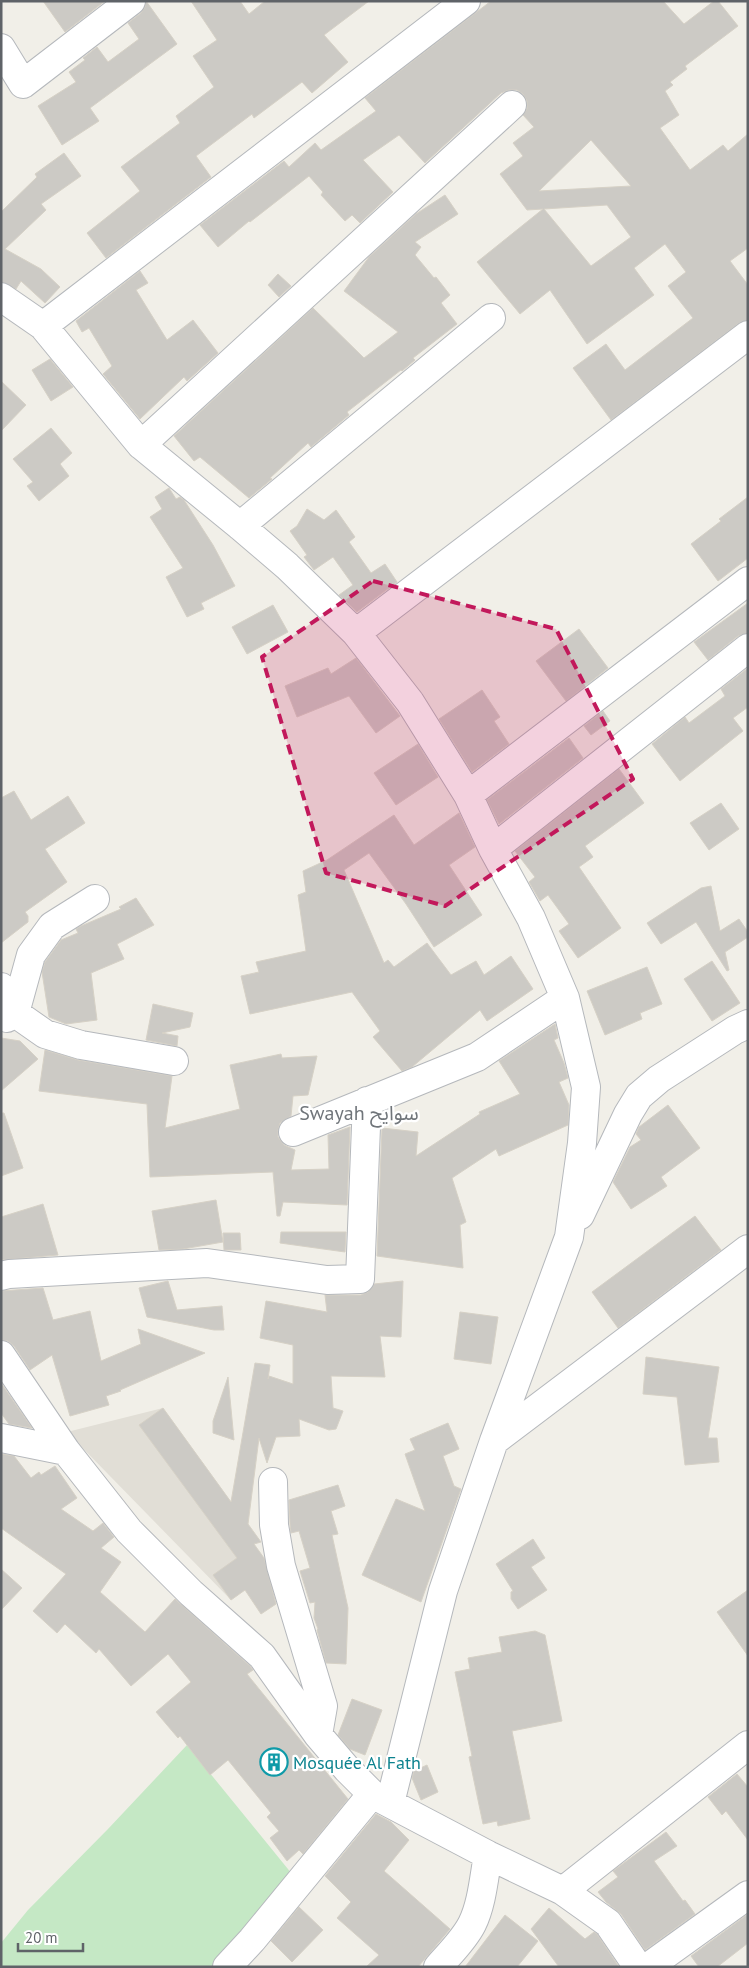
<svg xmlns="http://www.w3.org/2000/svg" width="749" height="1968" font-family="'PT Sans','Noto Sans Arabic',sans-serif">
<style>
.education{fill:#e1ded6}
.green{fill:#c5e8c5}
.building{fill:#cccac5;stroke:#d6d1c6;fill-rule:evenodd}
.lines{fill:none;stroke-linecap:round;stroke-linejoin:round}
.minor-casing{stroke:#b5b8bc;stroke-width:30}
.minor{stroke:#fff;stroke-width:28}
.marked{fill:#c2185b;fill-opacity:0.2;stroke:#c2185b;stroke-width:4;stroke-dasharray:10 6;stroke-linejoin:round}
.labels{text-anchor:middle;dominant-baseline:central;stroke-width:4.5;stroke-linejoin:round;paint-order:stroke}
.culture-label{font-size:18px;fill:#0d838f;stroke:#fff;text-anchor:start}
.quarter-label{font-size:20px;fill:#70757a;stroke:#fff}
</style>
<rect width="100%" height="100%" fill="#f1efe8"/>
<path class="education" d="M163 1408 258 1539 253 1543 272 1570 231 1600 67 1432Z"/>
<path class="green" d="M187 1745 292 1874 213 1967H1V1943L28 1910 108 1829Z"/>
<path class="building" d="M43 1H105L65 32Z
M146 1 177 44 90 108 99 121 62 145 38 106 76 82 69 72 85 60 83 58 97 47 108 62 139 39 128 23 141 13 145 7Z
M191 1H240L249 14 265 1H369L324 35 348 62 312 93 302 82 254 118 252 114 196 156 211 177 106 258 87 233 140 191 121 167 180 123 176 116 214 87 193 56 217 40Z
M491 1H663L684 24 714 1H718L738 26 685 66 687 69 670 82 673 85 665 91 679 115 660 128 690 170 723 145 728 151 748 134V248L730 261 748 285V320L739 323 611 420 573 368 606 344 625 370 693 318 668 286 686 272 665 244 634 268 654 295 587 344 550 290 520 314 477 262 543 209 527 210 500 174 523 156 513 143 534 127 523 115 527 109V101L523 94 517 90H509L501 93 425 163 399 135 363 160 393 192 360 223 352 215 345 221 321 195 323 192 309 176 250 222 249 221 218 247 200 225 284 161 289 167 315 143 321 150 376 111 365 98ZM591 140 631 186 539 191ZM607 205 631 237 591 266 544 209Z
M64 153 81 176 41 204 46 210 5 249 41 269 60 287 45 303 21 281 16 289 1 282V212L37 177 35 174Z
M445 195 458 214 415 242 421 247 415 255 434 278 436 277 450 295 441 303 457 324 413 358 415 360 402 371 401 370 347 412 349 415 311 447 308 443 270 478 272 479 249 498 200 457 194 461 174 436 313 308 364 358 398 332 344 291 369 257 416 214Z
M140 271 148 283 136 290 167 340 193 320 218 353 187 381 184 377 140 419 103 374 112 366 89 328 82 332 76 321Z
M278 274 291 286 279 297 268 285Z
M50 359 73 387 51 401 32 370Z
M1 381 26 405 1 431Z
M51 428 72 453 60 464 69 476 39 501 27 486 33 482 13 459Z
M169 488 176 499 180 497 184 500 213 545 235 586 201 603 204 609 187 617 166 577 183 568 150 517 162 509 155 497Z
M748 497V558L718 581 691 544 721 521 719 519Z
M307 509 324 520 336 510 355 537 349 542 371 573 385 564 397 582 357 612 339 595 353 585 333 557 314 570 304 557 307 555 290 531 297 526Z
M748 603V633L738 636 708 660 694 642Z
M273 605 288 632 247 654 232 627Z
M579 629 608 668 566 701 536 661Z
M356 658 400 716 376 733 349 696 297 717 285 686 328 668 331 674Z
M748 668V707L733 718 743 731 680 781 652 744 685 717 689 723 725 696 721 689Z
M482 690 500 717 494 721 509 744 472 772 439 719Z
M603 711 610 721 591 735 584 726Z
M569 738 583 758 499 824 487 800Z
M418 744 438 777 396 805 374 773Z
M619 769 644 803 585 846 593 857 579 867 621 928 578 958 559 931 569 924 548 895 540 901 529 882 535 877 515 851Z
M14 791 31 820 68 796 85 823 45 849 67 882 25 912 28 916V922L1 943V798Z
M721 803 739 829 709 850 690 823Z
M459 813 475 847 449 865 482 915 434 947 406 904 369 853 344 870 384 963 388 960 394 967 427 943 451 975 476 961 484 975 511 956 533 989 487 1021 480 1010 412 1067 402 1071 373 1037 380 1031 352 992 250 1014 241 976 259 972 256 962 306 951 298 895 306 892 303 871 327 860 394 815 414 845Z
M711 886 720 931 739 919 748 932V937L725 952 729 970 727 971 696 922 661 944 647 923 701 888Z
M136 898 154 925 117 944 124 959 91 973 97 1020 66 1024 49 1017 42 972 45 962 61 940 78 933 76 929 81 926 121 909 119 907Z
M712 961 740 1003 712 1021 684 979Z
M647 967 662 1004 640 1013 642 1019 605 1035 587 991Z
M153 1004 193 1013 190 1027 162 1033 178 1036 177 1046 146 1040Z
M555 1024 558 1038 554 1040 564 1063 568 1078 559 1082 569 1105 568 1125 499 1156 496 1149 452 1178 466 1222 460 1225 463 1268 377 1256 382 1128 418 1132 416 1156 480 1114 479 1112 520 1094 499 1061Z
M1 1038 20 1041 38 1059 1 1091Z
M45 1050 78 1060 172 1076 165 1128 240 1109 230 1065 281 1054 282 1058 317 1056 308 1095 293 1096 291 1116 280 1123 278 1130V1137L284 1145 295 1150 291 1170 329 1169 328 1135 350 1127 347 1205 283 1202 280 1216H277L273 1172 150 1177 147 1104 39 1091Z
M668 1105 700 1148 661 1177 667 1186 631 1209 613 1182 630 1147 641 1140 636 1134 639 1127Z
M1 1113H4L23 1168 1 1176Z
M216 1200 223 1242 183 1249 159 1250 152 1211Z
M43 1204 58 1255 1 1260V1217Z
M695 1216 721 1250 618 1328 592 1292Z
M281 1232H346L345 1252 280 1243Z
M223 1233H240L241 1250H224Z
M168 1281 177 1310 222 1306 224 1330H214L147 1317 139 1288Z
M403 1281 401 1337 380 1336 385 1377 331 1376 333 1408 343 1411 336 1429 329 1430 299 1419 300 1436 276 1437 267 1463 259 1438 248 1524 261 1542 254 1544 264 1558 276 1604 261 1614 245 1590 231 1600 213 1575 237 1558 139 1425 163 1408 231 1502 255 1363 270 1365 268 1379 269 1376 293 1384V1345L260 1338 266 1301 327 1312 325 1295H361L368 1292 374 1284Z
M43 1288 53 1320 90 1311 101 1361 141 1344 138 1329 205 1353 120 1390 121 1391 106 1396 109 1405 70 1416 52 1355 30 1370 14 1346 8 1341 1 1340V1291Z
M460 1312 498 1317 491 1364 454 1359Z
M646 1357 719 1367 708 1438H717L719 1462 685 1465 677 1397 643 1394Z
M228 1377 234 1440 213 1433V1421Z
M1 1383 32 1428 9 1424 1 1413Z
M448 1423 459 1449 443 1456 454 1486 461 1489 421 1602 362 1575 396 1499 425 1511 405 1454 415 1450 410 1439Z
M1 1454 14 1456 31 1478 39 1472 41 1475 55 1466 77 1498 61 1509 93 1531 103 1523 114 1537 101 1548 121 1562 100 1592 145 1632 175 1599 250 1666 253 1670 247 1674 348 1799 303 1854 299 1850 287 1861 270 1838 279 1831 267 1817 271 1813 228 1760 210 1775 180 1736 178 1738 156 1712 191 1682 168 1654 131 1686 99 1649 96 1653 65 1624 57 1633 33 1611 66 1574 1 1528Z
M338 1485 345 1506 331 1511 338 1534 332 1535 348 1608 346 1664 326 1663 317 1630 318 1629 314 1618 315 1602 310 1603 300 1571 310 1568 299 1531 291 1533 290 1524 289 1500Z
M533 1539 545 1558 531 1567 547 1590 518 1609 511 1599V1592L513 1591 496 1564Z
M1 1569 22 1588 1 1610Z
M748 1590V1656L717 1612Z
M535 1631 545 1635 562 1721 512 1731 530 1819 498 1826 497 1821 483 1824 469 1757 472 1756 455 1672 470 1669 468 1658 502 1652 499 1637Z
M352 1699 382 1710 365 1755 350 1749 338 1735Z
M427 1765 438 1792 421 1800 412 1778 414 1771Z
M737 1774 748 1787V1840L726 1811 722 1815 708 1797Z
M376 1814 391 1822 409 1840 384 1871 450 1929 418 1967H366L379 1955 337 1918 351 1902 325 1876Z
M666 1832 677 1846 654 1861 683 1901 685 1900 695 1914 645 1950 621 1914 606 1902 598 1892 618 1877 613 1871Z
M299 1907 323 1930 292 1962 271 1941Z
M549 1908 585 1939 594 1932 597 1934 619 1967H559L531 1929Z
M748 1914V1943L717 1967H699L691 1956Z
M505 1915 538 1941 517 1967H465Z"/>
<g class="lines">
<g class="minor-casing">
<path id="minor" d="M1 48 23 84 131 1
M1 297 43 326 141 445 240 526 287 566 356 633 410 702 468 795 493 849 531 918 565 998 586 1087 582 1143 569 1237 494 1441 443 1591 390 1803
M43 326 466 1
M141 445 512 105
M240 526 491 318
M356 633 748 335
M468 795 748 581
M493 849 748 648
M1 987 15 1013 45 1034 81 1045 174 1061
M7 1018 15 1013 31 955 52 926 95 899
M293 1132 477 1057 565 998
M580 1215 628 1114 639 1096 659 1079 735 1030 748 1024
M1 1276 9 1274 207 1263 327 1280 360 1279 367 1101
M1 1355 66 1451 129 1531 191 1593 262 1656 318 1735 347 1769 372 1794 488 1855 563 1891 608 1923 638 1967
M1 1438 66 1451
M494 1441 748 1249
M273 1482 274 1525 281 1566 323 1706 318 1735
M563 1891 748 1745
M227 1967 252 1940 372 1794
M438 1967C450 1953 464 1940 472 1924 482 1904 484 1877 488 1855
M648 1967 748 1895"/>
</g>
<use href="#minor" class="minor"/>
</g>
<path class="marked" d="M373 581 556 629 633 779 445 906 326 873 262 657Z"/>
<defs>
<g id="building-ring" transform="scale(1.4375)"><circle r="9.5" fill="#fff" stroke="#0f9aa8" stroke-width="1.5"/><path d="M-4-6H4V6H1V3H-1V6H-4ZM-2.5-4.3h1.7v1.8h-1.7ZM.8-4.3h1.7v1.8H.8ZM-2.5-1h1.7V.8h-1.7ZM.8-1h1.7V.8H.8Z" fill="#0f9aa8"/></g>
</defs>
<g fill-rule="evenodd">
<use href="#building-ring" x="274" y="1762"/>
</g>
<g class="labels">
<g class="culture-label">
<text x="293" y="1762">Mosquée Al Fath</text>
</g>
<g class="quarter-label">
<text x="359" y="1113">Swayah سوايح</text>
</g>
</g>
<rect width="749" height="1968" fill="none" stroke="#5f6368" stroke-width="5"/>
<path d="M18 1943v8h65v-8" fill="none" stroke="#5f6368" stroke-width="2.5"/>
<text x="25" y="1943" font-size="15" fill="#5f6368" stroke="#ffffff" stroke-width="4" paint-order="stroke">20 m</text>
</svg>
